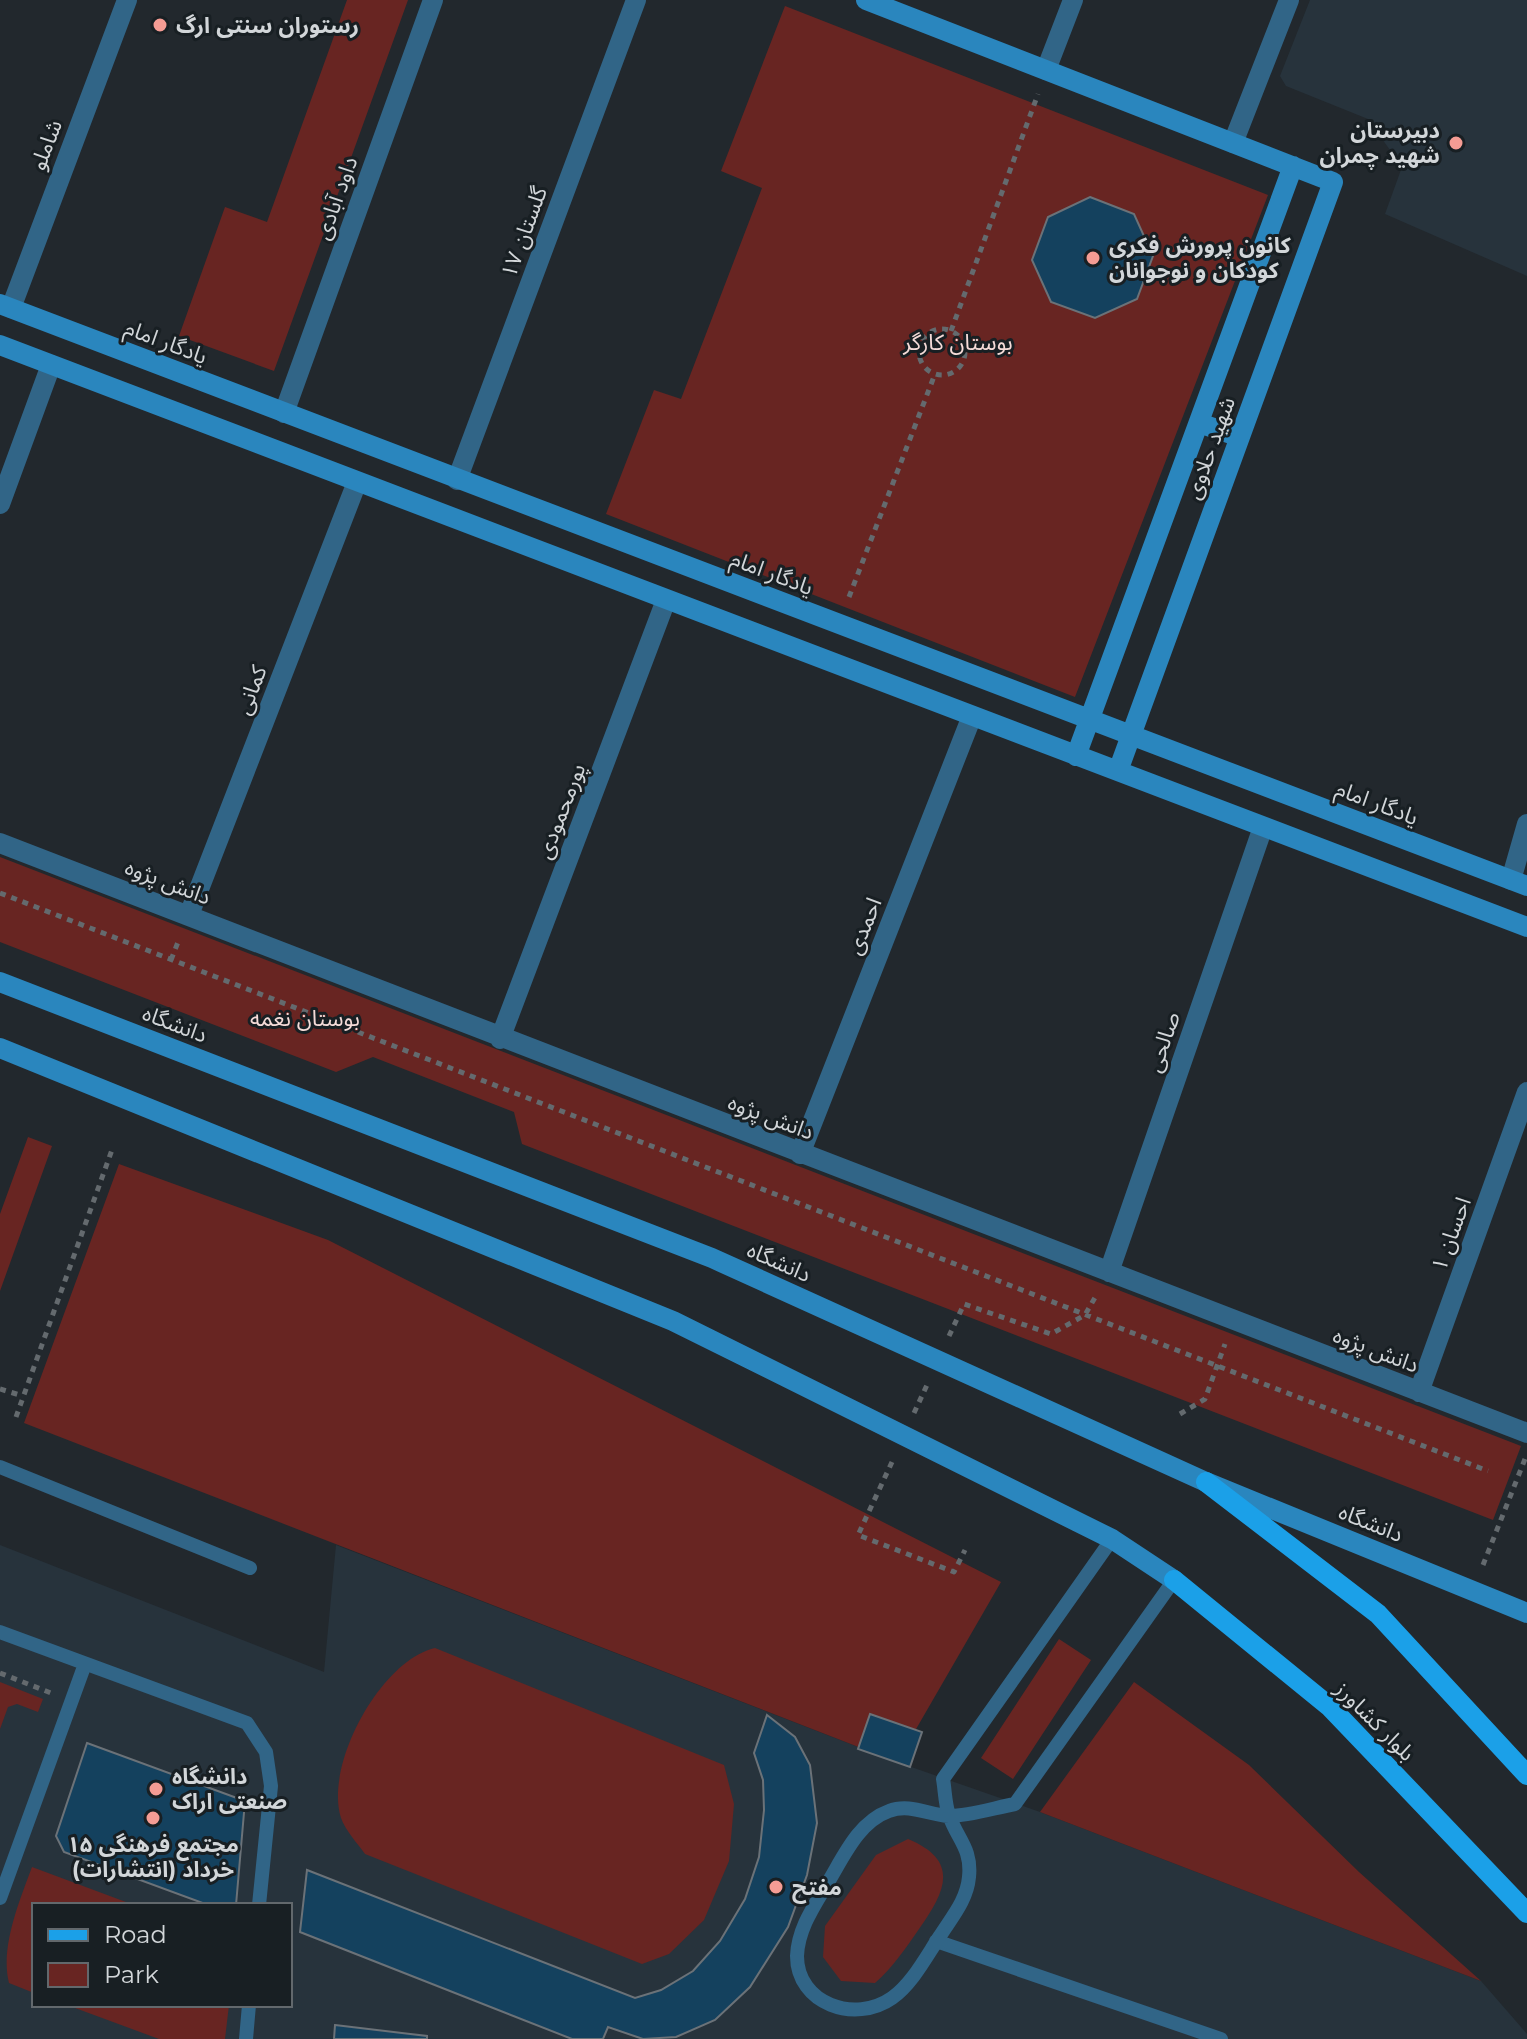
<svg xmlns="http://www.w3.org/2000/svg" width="1527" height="2039" font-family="Montserrat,'Noto Sans Arabic',sans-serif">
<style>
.built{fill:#27333c;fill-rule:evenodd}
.green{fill:#682522}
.building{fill:#14415e;stroke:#6b7278;stroke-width:2}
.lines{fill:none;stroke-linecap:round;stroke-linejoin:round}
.path{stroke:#646a6e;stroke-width:5;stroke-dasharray:6 6;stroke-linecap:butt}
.lane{stroke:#316587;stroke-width:14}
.street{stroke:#316587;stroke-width:20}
.secondary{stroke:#2a86be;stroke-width:20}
.primary{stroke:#1ba0e8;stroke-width:20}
.poi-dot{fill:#f59c94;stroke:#181f23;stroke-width:3}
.labels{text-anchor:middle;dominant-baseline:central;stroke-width:6;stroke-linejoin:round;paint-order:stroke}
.poi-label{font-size:22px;font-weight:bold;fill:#d2d6d9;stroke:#181f23;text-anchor:start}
.street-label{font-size:22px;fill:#d2d6d9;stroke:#181f23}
.park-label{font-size:22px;fill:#f5dbd8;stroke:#181f23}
</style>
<rect width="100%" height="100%" fill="#22282d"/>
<path class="built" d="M1310 0H1527V276L1385 214 1402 167 1368 119 1286 86 1280 76Z
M0 1545 324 1672 336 1545 897 1762 1040 1812 1481 1981 1527 2034V2039H0ZM34 1905H290V2005H34Z"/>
<path class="green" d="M347 0H408L274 371 179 336 225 207 267 222Z
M785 6 1268 195 1075 697 606 514 654 390 681 399 762 188 721 171Z
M0 857 1521 1446 1493 1520 522 1144 514 1112 373 1057 336 1072 0 942Z
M28 1137 52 1146 0 1291V1214Z
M119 1164 328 1240 1001 1582 897 1762 24 1423Z
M1059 1639 1091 1660 1013 1779 981 1758Z
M435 1648 724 1765 734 1804 729 1861 704 1920 669 1954 642 1964 365 1854C358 1844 345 1830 341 1818 324 1765 381 1660 435 1648Z
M0 1682 43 1699 38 1712 17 1704 8 1707 0 1729Z
M1134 1682 1249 1765 1359 1872 1481 1981 1040 1812Z
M908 1839C961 1861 945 1892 919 1929 905 1949 893 1967 875 1983L841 1981 823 1957 825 1926 876 1855Z
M32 1867 134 1905H34V1993L9 1983C0 1948 19 1902 32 1867Z
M67 2005H229L225 2039H159Z"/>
<path class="building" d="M1090 197 1134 214 1153 256 1137 299 1095 318 1051 302 1032 260 1048 217Z
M870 1714 922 1732 910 1767 858 1749Z
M767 1715 795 1737 810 1765 817 1823 807 1875 788 1927 750 1987 715 2020 676 2037 643 2039 608 2027 603 2039H572L300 1932 307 1870 635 1998 661 1990 693 1971 720 1941 745 1899 759 1857 764 1810 763 1780 754 1753Z
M87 1743 245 1801 236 1905H208L64 1852 56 1836Z
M335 2025 427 2036V2039H334Z"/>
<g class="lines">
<path class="path" d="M919 352a23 23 0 1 1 46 0a23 23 0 1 1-46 0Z
M951 331 1038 94
M849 597 935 374
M0 893 1488 1471
M171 960 178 942
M949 1336 964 1304 1051 1334 1085 1315 1097 1294
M0 1389 23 1396
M914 1413 927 1385
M1180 1414 1205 1399 1225 1344
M16 1417 113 1147
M892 1462 858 1535 954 1572 965 1550
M1483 1565 1525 1459
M0 1673 51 1693"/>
<path class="lane" d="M0 1467 250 1568
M1112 1539 943 1779C945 1790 945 1804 949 1815 957 1839 972 1848 969 1877 967 1900 952 1917 940 1936 926 1957 912 1984 892 1998 855 2024 797 2004 797 1956 798 1929 814 1906 827 1884 843 1858 858 1822 889 1811 910 1803 929 1815 949 1816 969 1816 994 1808 1015 1804L1174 1580
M0 1632 247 1723 266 1752 271 1786 259 1905
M0 1898 85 1664
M936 1941 1221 2039
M246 2039 249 2005"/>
<path class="street" d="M1046 70 1073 0
M1233 143 1289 0
M11 308 127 0
M284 413 433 0
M457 480 636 0
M0 504 51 365
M0 843 1527 1433
M1511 880 1527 824
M189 915 357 482
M500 1039 666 600
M800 1154 972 716
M1109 1272 1263 827
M1419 1392 1527 1092"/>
<path class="secondary" d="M866 0 1333 182 1118 771
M0 304 1527 886
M0 345 1527 927
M1199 423 1240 437
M1076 756 1293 166
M0 982 712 1258 1206 1482 1527 1613
M0 1048 673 1321 1112 1539 1174 1580"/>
<path class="primary" d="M1206 1482 1378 1614 1527 1775
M1174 1580 1330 1707 1527 1913"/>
</g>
<g class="poi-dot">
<circle cx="160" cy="25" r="8"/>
<circle cx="1456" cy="143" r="8"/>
<circle cx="1093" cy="258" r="8"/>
<circle cx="156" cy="1789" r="8"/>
<circle cx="153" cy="1818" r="8"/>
<circle cx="776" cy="1887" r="8"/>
</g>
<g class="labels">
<g class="poi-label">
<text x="176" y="25">رستوران سنتی ارگ</text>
<text x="1440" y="130" text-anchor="end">دبیرستان<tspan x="1440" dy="25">شهید چمران</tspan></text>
<text x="1109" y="245">کانون پرورش فکری<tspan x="1109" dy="25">کودکان و نوجوانان</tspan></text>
<text x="172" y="1776">دانشگاه<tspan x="172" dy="25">صنعتی اراک</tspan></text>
<text x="153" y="1844" text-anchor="middle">مجتمع فرهنگی ۱۵<tspan x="153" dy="25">خرداد (انتشارات)</tspan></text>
<text x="792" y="1887">مفتح</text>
</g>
<g class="street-label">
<text transform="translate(46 145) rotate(-69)">شاملو</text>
<text transform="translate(336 198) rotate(-70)">داود آبادی</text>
<text transform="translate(524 232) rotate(-70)">گلستان ۱۷</text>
<text transform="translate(166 342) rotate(21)">یادگار امام</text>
<text transform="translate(1210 448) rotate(-70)">شهید حلاوی</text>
<text transform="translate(772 573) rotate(21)">یادگار امام</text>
<text transform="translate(251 690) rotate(-69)">کمانی</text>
<text transform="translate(1377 803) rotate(21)">یادگار امام</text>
<text transform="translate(561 811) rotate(-69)">پورمحمودی</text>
<text transform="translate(168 882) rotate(21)">دانش پژوه</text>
<text transform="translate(864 926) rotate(-68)">احمدی</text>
<text transform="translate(175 1024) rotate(21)">دانشگاه</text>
<text transform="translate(1163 1042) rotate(-71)">صالحی</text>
<text transform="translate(771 1117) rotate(21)">دانش پژوه</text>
<text transform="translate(1451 1234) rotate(-70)">احسان ۱</text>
<text transform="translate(779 1262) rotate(24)">دانشگاه</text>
<text transform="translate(1376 1350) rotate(21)">دانش پژوه</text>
<text transform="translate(1371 1523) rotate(22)">دانشگاه</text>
<text transform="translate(1375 1721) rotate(45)">بلوار کشاورز</text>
</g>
<g class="park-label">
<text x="958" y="342">بوستان کارگر</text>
<text x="305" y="1018">بوستان نغمه</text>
</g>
</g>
<rect x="32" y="1903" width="260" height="104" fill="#181f23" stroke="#62686c" stroke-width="2"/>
<rect x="48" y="1929" width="40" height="12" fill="#1ba0e8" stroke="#62686c" stroke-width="2"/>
<text x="104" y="1943" font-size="24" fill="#d2d6d9">Road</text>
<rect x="48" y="1963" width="40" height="24" fill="#682522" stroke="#62686c" stroke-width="2"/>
<text x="104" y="1983" font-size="24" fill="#d2d6d9">Park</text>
</svg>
